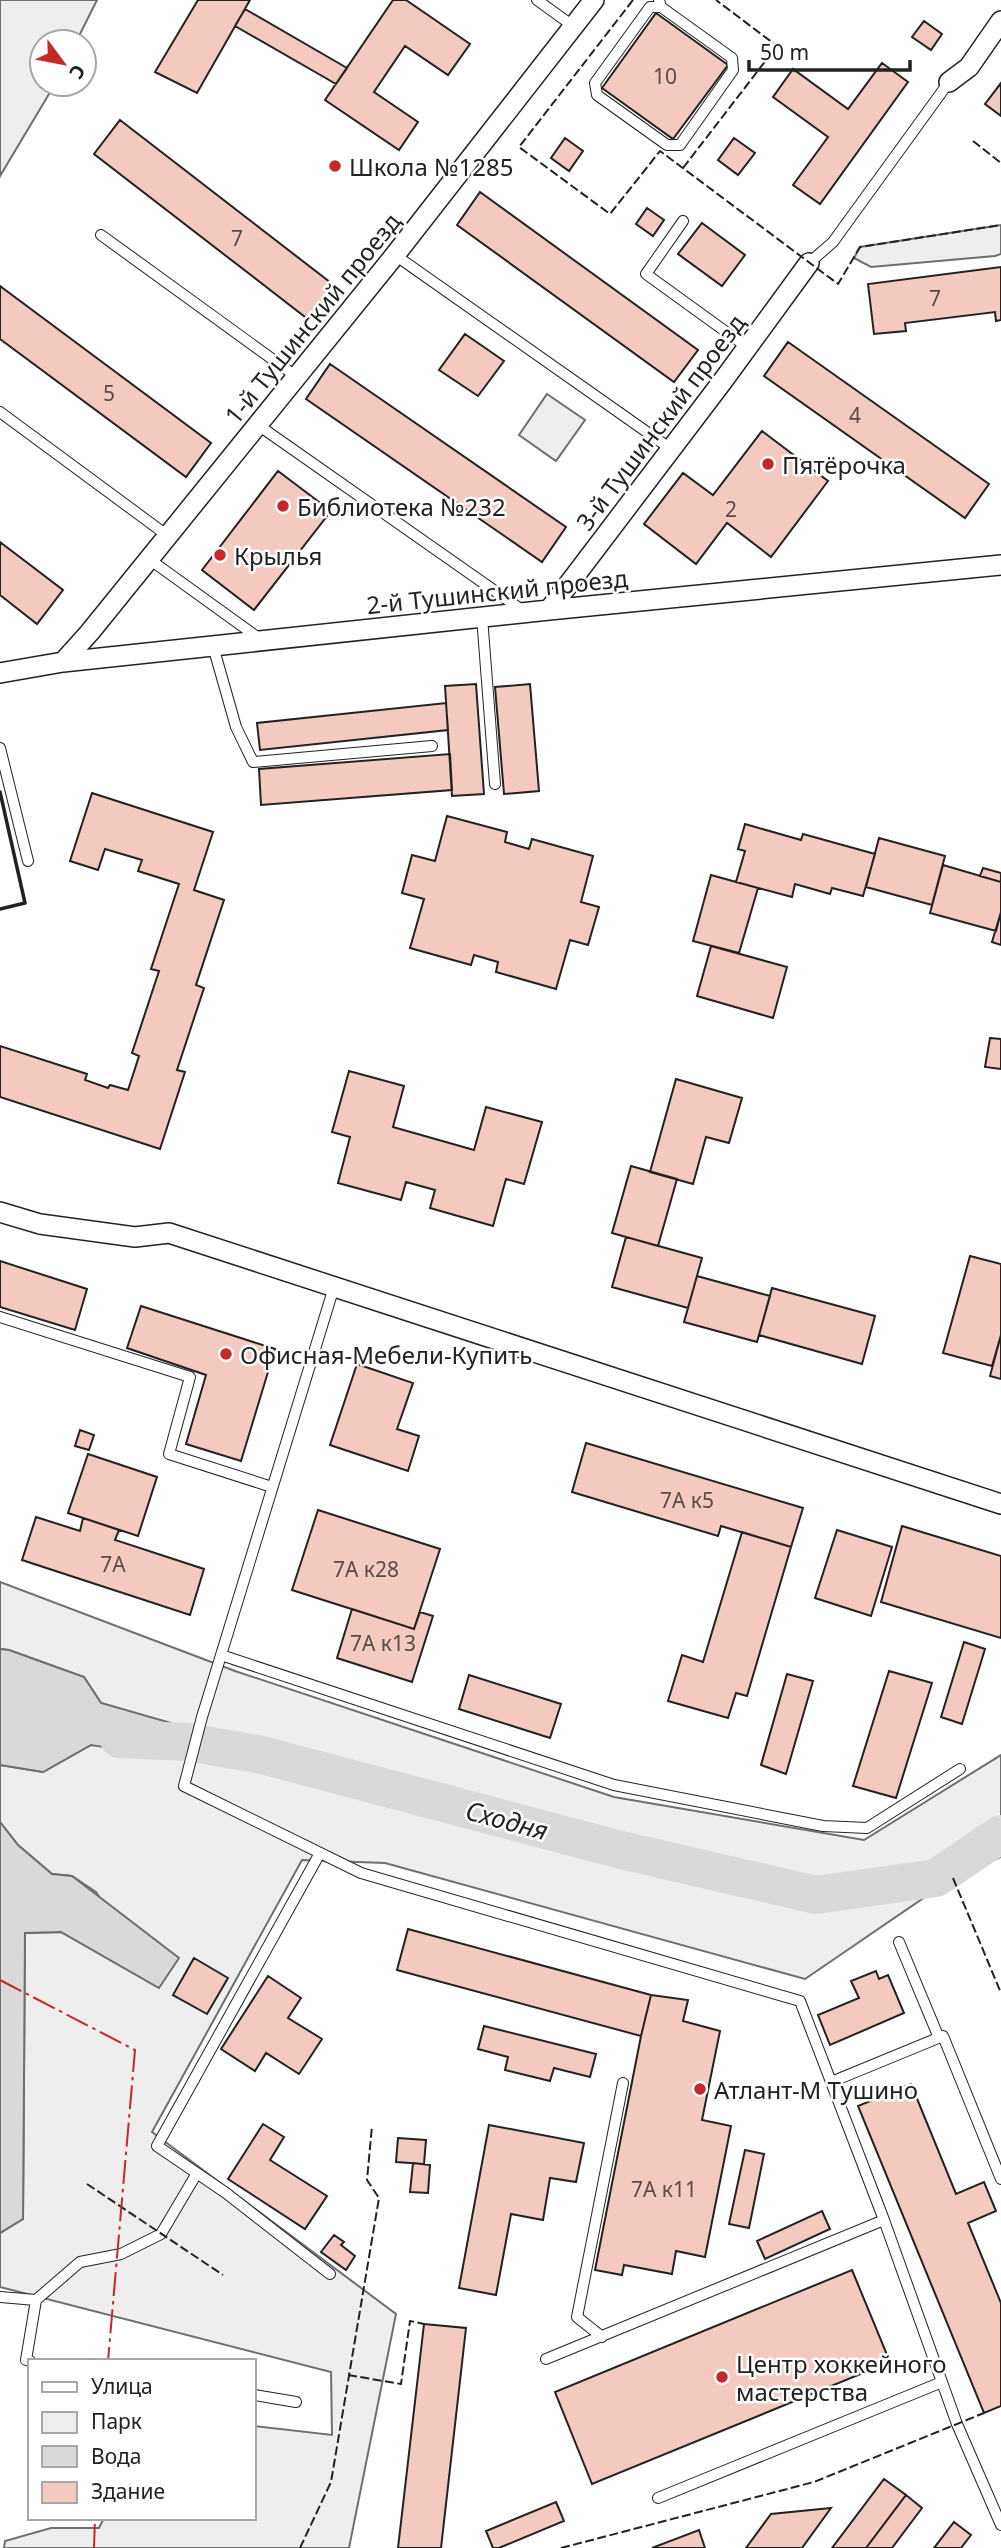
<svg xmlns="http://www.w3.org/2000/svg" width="1001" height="2548" font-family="'Noto Sans',sans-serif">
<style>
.green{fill:#eee;stroke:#6f6f6f;stroke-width:2}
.water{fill:#d9d9d9;stroke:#6f6f6f;stroke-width:2}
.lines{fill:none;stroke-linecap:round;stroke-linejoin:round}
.river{stroke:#d9d9d9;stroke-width:38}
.building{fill:#f3c9c0;stroke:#222;stroke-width:2}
.lane-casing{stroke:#222;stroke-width:12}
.street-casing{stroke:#222;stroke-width:22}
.lane{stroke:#fff;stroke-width:10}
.street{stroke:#fff;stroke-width:19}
.fence{stroke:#222;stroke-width:2;stroke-dasharray:9 3.5;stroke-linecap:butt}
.wall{stroke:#222;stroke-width:3.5}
.power{stroke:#c62828;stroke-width:2;stroke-dasharray:24 5 3.5 5;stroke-linecap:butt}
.poi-dot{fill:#c62828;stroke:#fff;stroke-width:2.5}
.labels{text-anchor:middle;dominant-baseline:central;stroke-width:5;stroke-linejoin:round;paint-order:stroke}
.number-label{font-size:21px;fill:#564c4a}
.poi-label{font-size:24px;fill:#222;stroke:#fff;text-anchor:start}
.street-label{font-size:24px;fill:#222;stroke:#fff}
.water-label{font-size:26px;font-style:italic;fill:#222;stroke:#fff}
</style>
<rect width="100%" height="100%" fill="#fff"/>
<path class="green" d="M0 0H97L76 42H42V84H55L0 176Z
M1001 225V254L995 256 871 267 854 258 860 247Z
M547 394 585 420 556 461 519 435Z
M0 1582 235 1671 614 1797 864 1840 1001 1755V1857L953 1878 805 1979 385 1863 302 1860 152 2132 396 2314 349 2548H4L5 2541 51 2528H99L104 2518H254V2426L332 2435 331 2372 0 2287V2233L23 2219 25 1933 61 1932 159 1988 96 1892 72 1876 52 1874 18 1845 0 1822V1765L43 1772 91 1745 171 1724 101 1703 84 1677 9 1650 0 1649Z"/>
<path class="water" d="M0 1649 9 1650 84 1677 101 1703 171 1723 168 1757 91 1745 43 1772 0 1765Z
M0 1822 18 1845 52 1874 72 1876 179 1958 159 1988 61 1932 25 1933 23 2219 0 2233Z"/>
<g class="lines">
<path class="river" d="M119 1739 188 1742 262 1755 621 1850 816 1895 936 1878 1001 1834"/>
</g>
<path class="building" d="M198 0H250L197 93 155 72Z
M393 0H406L470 44 448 75 405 46 374 92 418 122 399 150 325 100Z
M245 9 347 68 336 84 235 26Z
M656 13 728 65 673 139 602 88Z
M924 21 942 34 931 50 912 37Z
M882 63 908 82 820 204 793 185 828 137 773 97 793 69 848 109Z
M1001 83V116L985 104Z
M120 120 335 286 309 320 94 154Z
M565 138 583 151 569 171 551 158Z
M734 138 755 153 738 175 718 160Z
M480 192 698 350 674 382 457 225Z
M647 208 664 220 653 236 636 224Z
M702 223 745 255 722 286 678 254Z
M1001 267V320L996 321 995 312 905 323 906 331 874 334 868 284Z
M0 286 211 443 186 477 0 339Z
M465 334 504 361 478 396 439 370Z
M788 342 989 484 965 518 764 376Z
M330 364 566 527 542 562 306 399Z
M762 431 828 481 771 557 727 523 696 564 644 524 683 473 713 495Z
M278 471 331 511 254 610 202 570Z
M0 542 63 590 37 624 0 595Z
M476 684 484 794 452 796 445 686Z
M530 684 539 791 504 794 495 687Z
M446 703 448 730 260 750 257 723Z
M450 754 452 790 261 805 259 769Z
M92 793 213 832 194 890 224 900 196 985 204 988 177 1070 185 1072 160 1149 0 1097V1046L87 1074 85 1080 108 1088 110 1085 128 1090 139 1056 132 1053 159 971 151 969 179 884 138 871 142 860 105 849 98 870 70 861Z
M447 816 507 832 505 842 529 849 532 839 593 856 581 902 599 907 588 945 570 940 556 989 496 972 498 962 474 955 471 965 410 948 424 899 402 893 412 855 435 861Z
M745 824 801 840 803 834 875 854 863 896 832 888 830 894 795 884 792 897 736 882 745 851 738 849Z
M879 838 945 856 932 905 866 887Z
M943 865 1001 882V912L996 931 930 913Z
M983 868 1001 873V882L980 876Z
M711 875 758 888 739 953 693 941Z
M1001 912V945L992 942Z
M711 946 787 967 773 1018 697 996Z
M990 1038 1001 1039V1069L985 1067Z
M349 1071 404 1086 393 1127 474 1150 486 1107 542 1122 524 1184 506 1179 493 1226 430 1208 435 1190 406 1182 401 1200 338 1183 350 1137 332 1132Z
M676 1079 742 1098 729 1143 706 1137 693 1184 650 1172Z
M631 1166 677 1179 658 1246 612 1233Z
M626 1237 702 1258 688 1308 612 1287Z
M970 1256 1001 1264V1335L992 1366 943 1353Z
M0 1261 87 1289 75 1330 0 1307Z
M697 1276 770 1296 757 1342 684 1322Z
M772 1288 875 1316 862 1364 759 1335Z
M141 1306 275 1349 241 1461 186 1444 206 1375 127 1348Z
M1001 1335V1379L990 1376Z
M357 1364 413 1383 397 1429 419 1436 408 1471 330 1445Z
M80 1430 94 1435 89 1450 75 1446Z
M586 1443 803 1508 791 1547 721 1526 718 1536 572 1492Z
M88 1454 157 1477 138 1536 68 1513Z
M318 1510 440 1549 414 1629 292 1590Z
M36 1517 80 1531 83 1518 119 1530 115 1540 204 1569 190 1615 22 1560Z
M902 1526 1001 1556V1638L881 1602Z
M837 1530 892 1547 871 1616 815 1598Z
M742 1532 791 1547 747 1696 736 1693 728 1718 668 1701 682 1655 703 1662Z
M352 1609 414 1629 420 1612 433 1616 412 1682 337 1658Z
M964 1642 985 1649 962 1724 941 1717Z
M889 1671 932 1683 896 1798 853 1786Z
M787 1674 813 1681 786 1774 761 1765Z
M469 1675 561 1704 550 1738 459 1709Z
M408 1929 651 1995 641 2036 397 1970Z
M194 1958 228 1978 207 2014 173 1995Z
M876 1971 879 1979 888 1975 904 2013 830 2045 818 2015 859 1998 851 1981Z
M268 1976 301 1998 288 2018 322 2039 299 2074 266 2053 255 2071 221 2049Z
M651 1995 688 2000 683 2021 720 2031 702 2120 731 2126 705 2257 676 2251 672 2274 624 2265 622 2275 595 2270 641 2036Z
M484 2026 596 2054 590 2077 554 2068 550 2081 505 2070 508 2057 478 2049Z
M911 2084 956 2194 984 2182 996 2211 968 2223 1001 2303V2406L984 2413 858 2106Z
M263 2124 284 2137 270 2160 327 2196 305 2229 228 2179Z
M489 2125 584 2143 576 2182 550 2178 543 2220 511 2214 496 2295 459 2288Z
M398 2138 426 2140 424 2164 396 2162Z
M745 2150 764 2154 749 2228 729 2224Z
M413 2163 430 2165 428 2193 410 2192Z
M822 2211 830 2229 765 2259 757 2241Z
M334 2235 344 2242 341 2245 355 2256 346 2270 321 2252Z
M852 2270 890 2362 592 2484 555 2392Z
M424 2324 466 2328 441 2548H398Z
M884 2479 906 2495 866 2548H832Z
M906 2495 922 2508 892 2548H866Z
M556 2502 564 2521 499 2548H493L486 2531Z
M831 2508 802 2548H746L771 2514Z
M954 2522 971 2535 961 2548H934Z
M699 2530 705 2548H652Z"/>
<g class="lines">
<g class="lane-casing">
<path id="lane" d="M537 0 573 26
M659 0 661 7 732 58 733 70 680 145H667L597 95 595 83 650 7H661
M683 221 646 274 747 347
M101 235 297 377
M395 255 671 449
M809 263 833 242 949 82
M0 412 168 536
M258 425 522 610
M149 559 260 639
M482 617 495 784
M213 646 236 727 253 762 432 746
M0 748 28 861
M334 1287 202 1717 184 1786 361 1873 800 2001 884 2220 957 2424 1001 2525
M0 1317 190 1377 169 1454 272 1487
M221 1655 614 1785 823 1826 867 1828 960 1769
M320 1853 157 2146 226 2193 330 2274
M899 1942 939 2038
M831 2082 943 2036 1001 2179
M0 2297 36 2300 26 2360 30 2361
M36 2300 80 2262 121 2254 161 2234 197 2173
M602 2337 577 2317 623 2083
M546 2359 884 2220
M254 2395 296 2402
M658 2498 942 2382"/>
</g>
<g class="street-casing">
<path id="street" d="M949 82 969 67 1001 21
M549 610 722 382 809 263
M63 662 90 632 395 255 594 0
M0 673 63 662 549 610 1001 565
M0 1212 40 1224 135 1237 169 1233 1001 1504"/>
</g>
<use href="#lane" class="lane"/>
<use href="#street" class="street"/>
<path class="fence" d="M633 0 519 147 610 214 660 151 838 284 860 247 1001 225
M973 141 1001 163
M683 168 777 46 716 0
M953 1878 1001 1993
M87 2184 223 2275
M348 2375 401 2384 410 2321 424 2324
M300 2548 331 2482 379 2198 367 2180 372 2126
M561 2548 814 2482 984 2413"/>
<path class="wall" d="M0 792 25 903 0 909"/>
<path class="power" d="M0 1980 135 2050 108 2361
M94 2548 95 2518"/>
</g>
<g class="poi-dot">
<circle cx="335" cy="166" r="7"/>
<circle cx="768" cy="464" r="7"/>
<circle cx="283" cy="506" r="7"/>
<circle cx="220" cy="555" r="7"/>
<circle cx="226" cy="1354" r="7"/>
<circle cx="700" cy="2089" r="7"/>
<circle cx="722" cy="2377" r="7"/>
</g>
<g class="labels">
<g class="number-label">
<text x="665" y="76">10</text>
<text x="237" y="238">7</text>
<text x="935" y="298">7</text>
<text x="109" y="393">5</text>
<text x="855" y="415">4</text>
<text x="731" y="509">2</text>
<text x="687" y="1500">7А к5</text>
<text x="113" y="1564">7А</text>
<text x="366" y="1569">7А к28</text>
<text x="383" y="1643">7А к13</text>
<text x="664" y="2189">7А к11</text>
</g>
<g class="poi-label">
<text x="349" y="166">Школа №1285</text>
<text x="782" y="464">Пятёрочка</text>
<text x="297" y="506">Библиотека №232</text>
<text x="234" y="555">Крылья</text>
<text x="240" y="1354">Офисная-Мебели-Купить</text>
<text x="714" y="2089">Атлант-М Тушино</text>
<text x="736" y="2363">Центр хоккейного<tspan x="736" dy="28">мастерства</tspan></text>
</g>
<g class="street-label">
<text transform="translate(312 318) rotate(-51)">1-й Тушинский проезд</text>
<text transform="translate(660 422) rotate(-53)">3-й Тушинский проезд</text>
<text transform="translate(497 591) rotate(-6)">2-й Тушинский проезд</text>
</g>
<g class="water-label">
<text transform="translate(507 1820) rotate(15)">Сходня</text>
</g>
</g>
<rect x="28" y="2359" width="228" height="161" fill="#ffffff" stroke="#a7a7a7" stroke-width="2"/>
<rect x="42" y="2382" width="35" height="10" fill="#ffffff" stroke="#a7a7a7" stroke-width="2"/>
<text x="91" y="2394" font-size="21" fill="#222222">Улица</text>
<rect x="42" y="2412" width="35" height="21" fill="#eeeeee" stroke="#a7a7a7" stroke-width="2"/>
<text x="91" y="2429" font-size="21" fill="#222222">Парк</text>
<rect x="42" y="2446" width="35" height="21" fill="#d9d9d9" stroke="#a7a7a7" stroke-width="2"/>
<text x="91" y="2464" font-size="21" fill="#222222">Вода</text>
<rect x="42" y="2482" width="35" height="21" fill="#f3c9c0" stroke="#a7a7a7" stroke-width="2"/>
<text x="91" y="2499" font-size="21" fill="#222222">Здание</text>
<g transform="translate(63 63) rotate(122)"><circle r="33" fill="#ffffff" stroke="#a7a7a7" stroke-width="2"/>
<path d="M0-5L12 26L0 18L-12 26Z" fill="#c62828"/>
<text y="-10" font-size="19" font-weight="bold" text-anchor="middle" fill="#222222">С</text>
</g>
<path d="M749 60v10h161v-10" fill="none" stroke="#222222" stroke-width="3.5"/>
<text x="760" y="60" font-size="21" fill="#222222" stroke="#ffffff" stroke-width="5" paint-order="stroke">50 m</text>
</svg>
